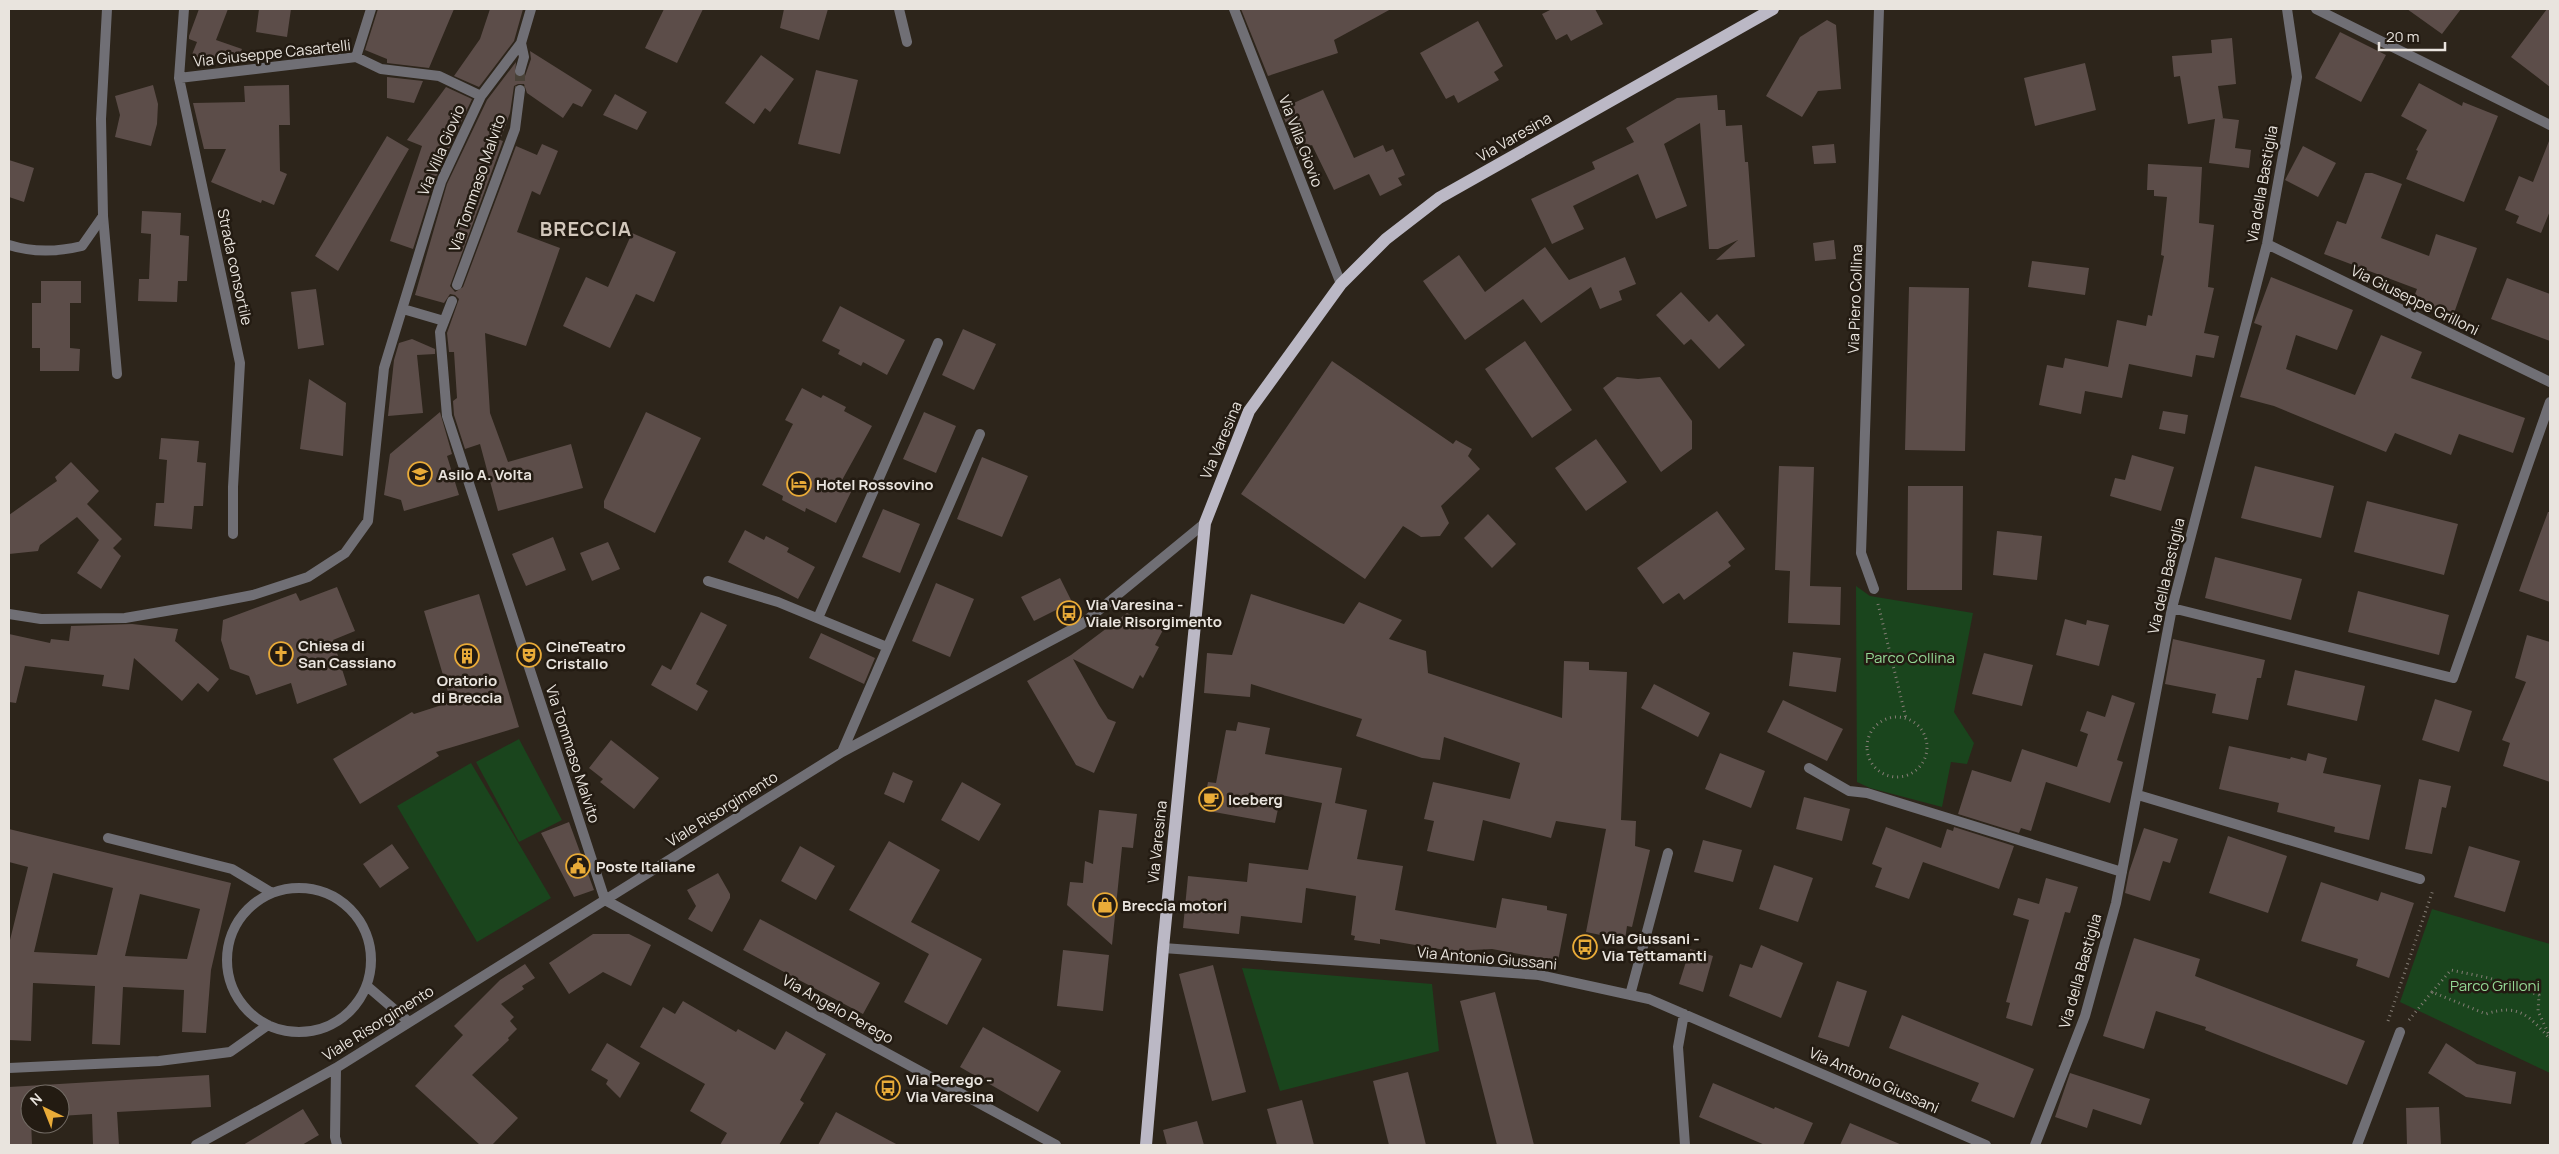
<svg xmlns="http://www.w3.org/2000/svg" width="2559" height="1154" font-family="Manrope,sans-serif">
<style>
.green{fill:#1a451d}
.building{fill:#5c4d49;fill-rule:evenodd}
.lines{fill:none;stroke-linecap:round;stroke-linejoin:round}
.street-tunnel{stroke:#494238;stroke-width:10;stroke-dasharray:10 5;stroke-linecap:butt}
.path{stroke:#847d75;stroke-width:3;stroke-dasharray:1 4;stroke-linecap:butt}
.lane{stroke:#706f75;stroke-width:10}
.street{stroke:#706f75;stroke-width:10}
.primary{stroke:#bbb8c5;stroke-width:12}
.labels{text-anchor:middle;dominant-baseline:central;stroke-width:5;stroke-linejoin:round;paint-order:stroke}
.street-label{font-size:15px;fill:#e9e4de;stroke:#231b12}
.poi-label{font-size:15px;font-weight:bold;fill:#e9e4de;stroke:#231b12;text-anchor:start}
.park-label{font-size:15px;fill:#94d895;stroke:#231b12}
.district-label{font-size:20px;font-weight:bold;letter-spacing:1px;fill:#d2c7bb;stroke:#231b12}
</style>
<rect width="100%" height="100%" fill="#2d251b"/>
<path class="green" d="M1856 586 1870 596 1973 613 1954 712 1974 743 1967 764 1951 762 1942 807 1870 788 1857 782Z
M519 739 562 820 519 842 476 762Z
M471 763 551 898 477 942 397 806Z
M2432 909 2550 944V1073L2400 1002Z
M1242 968 1432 984 1439 1051 1280 1091Z"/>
<path class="building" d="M199 9H228L216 40 242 49 236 64 226 65 209 59 208 63 191 57 197 42 189 39V36Z
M259 9H291L287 37 256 32Z
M378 9H454L429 68 387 63V59L365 50Z
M490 9H523L514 41 479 87 454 76 480 39Z
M664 9H703L677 63 645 48Z
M784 9H828L819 40 780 28Z
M1241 9H1391L1334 40 1338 53 1268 76Z
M1552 9H1595L1603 24 1571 41 1567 34 1556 40 1542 14Z
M2407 9H2461L2442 34Z
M2547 9H2550V87L2511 57Z
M1827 20 1836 25 1841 89 1818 91 1802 117 1766 96 1800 37Z
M1478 21 1503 66 1494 72 1499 80 1458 103 1454 95 1446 99 1420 53Z
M2340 32 2386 55 2361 102 2315 78Z
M2232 38 2236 84 2218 86 2223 118H2221L2239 120 2235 148 2251 150 2249 168 2209 163 2215 119 2188 124 2180 76 2174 77 2172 56 2212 53 2211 40Z
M530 51 592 90 582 107 573 103 563 118 527 93 524 84H518L514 86 510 113 500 140 503 141 450 286 455 292 463 287 516 146 537 155 542 144 558 151 540 195 532 191 517 232 560 248 526 346 485 333 490 413 508 462 571 444 583 488 498 511 480 444 465 449 454 415 453 401 457 398 454 352H449L447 333 459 299 455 295 450 294 444 303 415 295 447 184 487 100 516 62 515 75 519 78 525 76 531 59Z
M761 55 794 79 770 112 765 108 754 124 725 103Z
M2085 63 2096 110 2035 126 2024 78Z
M816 70 858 80 840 154 798 144Z
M387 77 423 81 414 103 387 98Z
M2419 83 2462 106 2463 102 2498 116 2464 202 2406 179 2418 151 2416 150 2427 130 2401 116Z
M153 85 158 104 157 124 151 146 115 137 120 115 115 96Z
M289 85 290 125H279L280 171 287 174 274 205 262 200 261 203 211 182 226 149H204L193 103 245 102 244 86Z
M446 87 472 99 435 179 413 249 390 241 422 146 407 140Z
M1323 90 1354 158 1383 145 1386 152 1393 149 1405 175 1398 178 1402 185 1380 196 1369 174 1334 190 1312 145 1298 151 1280 109Z
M615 94 647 112 637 130 603 115Z
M1717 95 1718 110H1725L1726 126 1742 125 1745 162H1748L1755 257 1716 260 1738 240 1718 249H1709L1700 123 1664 144 1687 206 1656 219 1638 174 1573 206 1584 229 1552 244 1531 199 1595 169 1592 162 1634 142 1626 128 1677 98Z
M387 136 409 149 338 271 315 256Z
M2549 141 2550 211 2541 233 2516 223 2519 216 2505 210 2519 176 2533 182Z
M1834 144 1836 163 1814 164 1812 146Z
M2303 146 2336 163 2318 197 2285 180Z
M9 160 34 168 24 202 9 197Z
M2148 164 2202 167 2199 223 2214 225 2208 287 2214 288 2204 333 2219 336 2214 358 2196 355 2192 377 2129 364 2122 398 2085 391 2081 414 2039 405 2047 365 2063 368 2065 358 2108 367 2117 320 2146 326 2148 315 2152 316 2164 256 2161 255 2167 197 2154 196V190H2147Z
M2365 173H2372L2402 184 2381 238 2429 256 2436 234 2477 248 2453 316 2412 302 2417 289 2324 254 2337 221 2346 224Z
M142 211 181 213 180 235 189 236 187 281H178L177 302 138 301 139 279H149L151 234 141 233Z
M632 233 676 252 654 302 636 294 610 348 563 326 586 277 608 287Z
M1834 240 1836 259 1815 261 1813 243Z
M1545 247 1569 280 1625 257 1636 284 1619 291 1622 300 1600 309 1591 287 1541 323 1523 299 1465 340 1423 281 1459 255 1485 292Z
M2032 261 2089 268 2085 295 2028 287Z
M2271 277 2353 310 2337 350 2296 335 2286 369 2355 395 2381 335 2422 352 2411 378 2525 418 2513 453 2459 434 2451 455 2395 433 2386 452 2274 406 2240 397 2262 326 2254 323Z
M2507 278 2550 294V341L2491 319Z
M41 281H81V303H70V348L80 349 79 371H40V348H32V303H41Z
M1909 287 1969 288 1965 451 1905 450Z
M316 289 324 345 298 349 291 292Z
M1681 292 1709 322 1717 314 1745 345 1719 369 1691 339 1684 345 1656 315Z
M840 306 905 340 887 375 863 362 861 366 838 354 840 350 822 341Z
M963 329 996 344 974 390 942 375Z
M412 339 435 349V354L417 355 423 413 388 416 394 360 399 343Z
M1525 341 1572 410 1532 438 1485 369Z
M1332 361 1453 444 1456 440 1472 449 1468 456 1480 469 1441 506 1449 523 1440 536 1421 537 1403 526 1365 579 1241 494Z
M1617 377 1638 379 1660 377 1692 421V449L1661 472 1603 388Z
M309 379 346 403 343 456 300 449Z
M802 388 821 398 823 395 846 407 844 411 872 426 841 482 853 488 836 523 806 508 805 512 782 500 783 496 762 485 793 424 785 420Z
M2163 411 2188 415 2185 434 2159 429Z
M440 412 452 454 447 456 459 495 404 511 401 500 384 495 390 454Z
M646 412 701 438 655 533 604 508V501Z
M924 412 956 426 936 473 903 459Z
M161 438 199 441 197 462 206 463 203 506H194L192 529 154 526 156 503H164L167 460 159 459Z
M1596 439 1627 482 1586 511 1555 468Z
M2132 455 2174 467 2161 511 2110 496 2115 478 2125 480Z
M982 457 1028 476 1002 537 957 519Z
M71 462 99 491 87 504 122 539 113 548 121 556 101 589 77 573 99 540 77 517 40 545 38 551 9 554V515L57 481 55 477Z
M1779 466 1814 467 1810 586 1841 587 1840 625 1788 623 1790 571 1775 570Z
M2255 466 2334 486 2321 538 2241 518Z
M1908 486H1963L1962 590H1907Z
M2367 501 2458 524 2444 575 2354 552Z
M883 509 920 524 900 573 862 557Z
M1717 511 1745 549 1728 562 1731 566 1684 600 1679 593 1663 604 1637 568Z
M2548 512H2550V602L2519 591Z
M1488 514 1516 544 1492 568 1464 538Z
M745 530 764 540 766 536 789 548 787 552 815 567 798 599 728 562Z
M1997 531 2042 536 2037 580 1993 575Z
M553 537 566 570 526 586 512 554Z
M608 542 620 569 592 581 580 553Z
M2215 557 2302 579 2291 620 2205 598Z
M1060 578 1072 602 1034 621 1021 597Z
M936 583 974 599 950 657 912 641Z
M337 587 355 631 333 640 347 685 297 704 291 683 256 695 249 676 230 669 221 640 223 620 296 593 300 601Z
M2358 591 2449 615 2439 655 2348 632Z
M479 594 519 727 436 752 439 756 360 804 333 759 412 712 414 714 451 702 424 611Z
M1251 594 1344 624 1359 602 1402 620 1389 639 1426 651 1428 673 1562 718 1564 661 1589 662V670L1627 672 1621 820 1636 821 1635 846 1650 850 1632 927 1627 926 1625 940 1586 932 1606 829 1556 821 1551 838 1483 820 1474 861 1427 851 1434 821 1424 819 1433 782 1510 799 1520 763 1444 737 1440 760 1422 758 1356 736 1362 719 1251 684 1250 697 1204 693 1207 653 1232 655Z
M701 612 727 625 696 684 708 691 697 711 651 685 662 665 671 670Z
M1127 613 1163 630 1155 645 1159 647 1143 678 1140 675 1133 689 1073 659 1099 705 1108 719 1116 722 1094 773 1076 765 1027 681 1071 655Z
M2065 619 2086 625 2087 620 2109 625 2099 666 2056 655Z
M132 624 178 629 175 641 219 679 208 692 198 683 182 701 134 658 129 690 102 686 104 675 25 666 16 703 9 702V634L50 643 51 639 69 641 71 626Z
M821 633 875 658 864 684 809 658Z
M2527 635 2550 642V782L2503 766 2510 743 2502 740 2526 682 2515 678Z
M2173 639 2265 660 2261 678H2257L2248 720 2212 713 2216 694 2165 684Z
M1793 652 1841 658 1836 692 1789 686Z
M1984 653 2033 665 2022 706 1972 694Z
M2295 670 2365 686 2357 721 2287 705Z
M1654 684 1710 713 1698 737 1641 708Z
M2112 695 2135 703 2117 760 2123 762 2110 803 2046 782 2031 831 2021 828 2019 833 1958 814 1972 770 2011 782 2022 749 2077 767 2088 734 2080 731 2087 711 2105 717Z
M2435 699 2472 711 2459 752 2422 740Z
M1783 700 1843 729 1827 761 1767 732Z
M1238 722 1270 728 1265 754 1342 768 1335 803 1367 810 1357 859 1403 866 1395 910 1496 928 1502 898 1547 906V910L1567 914 1558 961 1492 949 1451 951 1380 939V944L1354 940 1355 936 1351 935 1356 896 1306 888 1302 923 1241 916 1239 934 1183 928 1188 876 1247 882 1249 863 1308 870 1322 803 1281 795 1275 823 1203 810 1208 782 1216 783 1226 730 1236 731Z
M611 740 659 778 634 809 600 782 603 779 589 768Z
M2229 746 2290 759 2291 757 2306 761 2308 753 2327 758 2323 773 2381 785 2369 840 2334 832 2335 827 2277 812 2279 803 2219 789Z
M1720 753 1765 771 1751 808 1705 789Z
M893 772 913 781 904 803 884 794Z
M2419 779 2451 786 2446 808 2442 807 2432 854 2405 849Z
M962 782 1001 804 979 841 941 820Z
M1804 797 1850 809 1842 841 1796 829Z
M1099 810 1137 814 1133 848 1122 847 1112 945 1067 905 1070 882 1083 883 1085 861 1093 864Z
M569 822 594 890 574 897 541 833Z
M1886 827 1941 848 1947 829 1953 831 1954 827 2014 846 1999 889 1923 862 1909 899 1875 887 1882 868 1872 864Z
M2144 828 2178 839 2170 863 2163 861 2150 901 2125 893 2129 872Z
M9 829 231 883 211 970 206 1033 182 1032 184 990 123 987 120 1045 92 1044 95 986 33 983 31 1041 9 1040V944L28 867 9 862ZM53 873 113 888 97 955 34 952ZM140 894 200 909 187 959 125 956Z
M2228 836 2287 856 2268 913 2209 893Z
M1703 840 1742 850 1733 882 1694 872Z
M889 841 940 870 911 922 982 959 947 1025 904 1002 929 954 849 910Z
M392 844 409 868 380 888 363 864Z
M800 846 835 866 816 900 781 881Z
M2469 846 2520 861 2505 912 2454 897Z
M1774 865 1813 878 1798 922 1759 909Z
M718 873 730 894V898L712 932 688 919 696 906 687 890Z
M2046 878 2078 887 2070 913 2065 912 2032 1026 2006 1018 2010 1003 2006 1002 2029 920 2013 915 2018 898 2039 904Z
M2321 882 2378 901 2381 892 2414 903 2389 978 2356 966 2358 959 2301 941Z
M760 919 880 983 863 1014 743 950Z
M593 934H629L651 945 631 986 603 972 569 994 549 963Z
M2134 938 2200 959 2195 976 2365 1041 2347 1085 2205 1030 2206 1027 2156 1011 2144 1049 2103 1036Z
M1761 945 1803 963 1781 1018 1729 996 1740 964 1752 968Z
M1690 949 1713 956 1703 992 1679 984Z
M1063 950 1109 955 1103 1011 1057 1006Z
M525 964 535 978 522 986 524 989 501 1004 514 1017 510 1021 517 1029 508 1038 509 1040 472 1075 518 1118 492 1145H480L415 1086 463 1035 454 1026 500 980Z
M1213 965 1246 1092 1212 1101 1179 974Z
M1837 981 1867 991 1849 1047 1818 1037Z
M1495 992 1534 1145H1497L1460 1001Z
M683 1001 736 1032 738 1029 775 1050 786 1031 826 1054 800 1100 804 1103 779 1145H720L727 1133 690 1111 705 1084 640 1047 663 1007 675 1014Z
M1902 1015 2034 1069 2014 1118 1971 1101 1979 1083 1889 1048Z
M983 1027 1061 1071 1038 1112 960 1067Z
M607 1043 640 1063 620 1098 606 1084 608 1080 591 1070Z
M2446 1043 2477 1064 2516 1072 2511 1104 2466 1097 2428 1073Z
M1408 1072 1426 1145H1389L1373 1081Z
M2070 1073 2150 1099 2141 1125 2093 1109 2087 1128 2055 1117Z
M209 1075 211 1107 117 1112 119 1145H93L92 1114 60 1116V1094H30L32 1145H9V1087Z
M1713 1083 1774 1109 1775 1107 1813 1123 1803 1145H1765L1699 1117Z
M1302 1100 1314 1145H1277L1267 1109Z
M2439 1107 2441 1145H2407L2406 1108Z
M303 1109 319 1135 302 1145H243Z
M836 1112 898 1145H818Z
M1197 1121 1204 1145H1167L1163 1130Z
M1850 1123 1902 1145H1840Z"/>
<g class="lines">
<path class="street-tunnel" d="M520 71V90"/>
<path class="path" d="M1878 604 1906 718
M1867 747a30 30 0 1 1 60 0a30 30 0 1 1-60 0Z
M2432 992 2451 970 2489 978 2539 995 2538 1011 2550 1037
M2409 1020 2432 992 2486 1014C2519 1003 2529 1016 2550 1039
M2388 1021 2433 890"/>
<path class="lane" d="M103 216 117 374"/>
<path class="street" d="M184 9 179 78 240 363 233 487V534
M899 9 907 42
M1234 9 1341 284
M2316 9 2550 125
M356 57 371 9
M520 71 524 57 521 43 531 9
M179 78 356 57 381 69 439 76 481 96
M2267 244 2550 382
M9 245C34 253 57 252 82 246L103 216 101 119 107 9
M457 285 515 129 520 90
M452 301 440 332 447 416 605 900
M403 309 444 321
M708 581 778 602 887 647
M1874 589 1861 553 1879 9
M2172 608 2453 678 2550 402
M9 614 41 619 125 618 201 605 253 595 308 577 345 553 368 521 384 368 441 182 481 96 521 43
M818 618 938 343
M842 752 980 434
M1809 768 1849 791 1867 793 2122 872
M2138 795 2420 879
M108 838 232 869 272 893
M227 960a72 72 0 1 1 144 0a72 72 0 1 1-144 0Z
M605 900 1056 1145
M1163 948 1539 975 1649 999 1986 1145
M367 986 409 1022
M1630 995 1668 853
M1684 1014 1678 1047 1685 1145
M9 1068 159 1061 230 1052 268 1025
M336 1068 335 1137 337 1145
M196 1145 336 1068 842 752 1082 624 1205 523
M2035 1145 2085 1016 2116 903 2172 608 2267 244 2297 77 2287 9
M2357 1145 2400 1032"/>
<path class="primary" d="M1146 1145 1163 948 1205 523 1249 411 1341 284 1386 239 1439 198 1773 9"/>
</g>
<defs>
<g id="school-ring" transform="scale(1.25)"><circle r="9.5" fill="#231b12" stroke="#e9ab38" stroke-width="1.5"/><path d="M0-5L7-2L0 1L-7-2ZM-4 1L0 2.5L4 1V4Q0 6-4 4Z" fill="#e9ab38"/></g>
<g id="hotel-ring" transform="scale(1.25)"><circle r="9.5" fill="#231b12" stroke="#e9ab38" stroke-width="1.5"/><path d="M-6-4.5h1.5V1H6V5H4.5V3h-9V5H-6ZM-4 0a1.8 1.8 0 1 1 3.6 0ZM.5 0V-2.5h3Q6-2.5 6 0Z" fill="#e9ab38"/></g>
<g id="bus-ring" transform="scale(1.25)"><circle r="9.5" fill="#231b12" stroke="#e9ab38" stroke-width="1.5"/><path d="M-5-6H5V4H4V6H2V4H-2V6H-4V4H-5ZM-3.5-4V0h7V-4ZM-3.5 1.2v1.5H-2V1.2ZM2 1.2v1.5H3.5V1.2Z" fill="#e9ab38"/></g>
<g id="church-ring" transform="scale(1.25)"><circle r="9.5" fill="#231b12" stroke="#e9ab38" stroke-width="1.5"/><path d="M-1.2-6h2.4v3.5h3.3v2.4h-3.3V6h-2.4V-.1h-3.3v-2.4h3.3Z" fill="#e9ab38"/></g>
<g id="theatre-ring" transform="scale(1.25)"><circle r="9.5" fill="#231b12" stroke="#e9ab38" stroke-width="1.5"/><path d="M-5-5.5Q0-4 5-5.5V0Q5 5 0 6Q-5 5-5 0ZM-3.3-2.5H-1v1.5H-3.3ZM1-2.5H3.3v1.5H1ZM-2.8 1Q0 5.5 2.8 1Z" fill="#e9ab38"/></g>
<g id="building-ring" transform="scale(1.25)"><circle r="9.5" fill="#231b12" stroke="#e9ab38" stroke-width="1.5"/><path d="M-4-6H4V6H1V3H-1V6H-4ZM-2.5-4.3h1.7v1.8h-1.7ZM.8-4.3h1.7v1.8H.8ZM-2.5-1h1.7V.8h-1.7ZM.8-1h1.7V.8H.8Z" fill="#e9ab38"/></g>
<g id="cafe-ring" transform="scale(1.25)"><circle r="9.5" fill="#231b12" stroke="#e9ab38" stroke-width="1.5"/><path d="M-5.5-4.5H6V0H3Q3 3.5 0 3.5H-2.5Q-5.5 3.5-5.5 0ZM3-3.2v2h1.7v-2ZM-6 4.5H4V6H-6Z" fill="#e9ab38"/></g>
<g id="civic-ring" transform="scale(1.25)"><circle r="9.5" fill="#231b12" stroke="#e9ab38" stroke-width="1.5"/><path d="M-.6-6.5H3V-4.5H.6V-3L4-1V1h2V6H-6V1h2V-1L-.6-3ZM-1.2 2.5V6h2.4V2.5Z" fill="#e9ab38"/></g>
<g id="shop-ring" transform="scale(1.25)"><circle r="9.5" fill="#231b12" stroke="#e9ab38" stroke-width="1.5"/><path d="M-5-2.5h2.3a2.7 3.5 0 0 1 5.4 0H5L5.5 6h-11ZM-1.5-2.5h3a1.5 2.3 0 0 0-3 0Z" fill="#e9ab38"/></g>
</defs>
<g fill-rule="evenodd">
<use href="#school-ring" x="420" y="474"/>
<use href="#hotel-ring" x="799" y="484"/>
<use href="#bus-ring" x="1069" y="613"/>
<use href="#church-ring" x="281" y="654"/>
<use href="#theatre-ring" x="529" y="655"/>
<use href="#building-ring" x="467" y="656"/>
<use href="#cafe-ring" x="1211" y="799"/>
<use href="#civic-ring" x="578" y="866"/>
<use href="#shop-ring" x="1105" y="905"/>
<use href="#bus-ring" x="1585" y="947"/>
<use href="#bus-ring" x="888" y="1088"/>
</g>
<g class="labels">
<g class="street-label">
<text transform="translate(272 53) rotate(-6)">Via Giuseppe Casartelli</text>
<text transform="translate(1514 137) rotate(-30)">Via Varesina</text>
<text transform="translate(1301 141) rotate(69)">Via Villa Giovio</text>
<text transform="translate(441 150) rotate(-67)">Via Villa Giovio</text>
<text transform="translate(477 183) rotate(-71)">Via Tommaso Malvito</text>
<text transform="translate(2262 184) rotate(-80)">Via della Bastiglia</text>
<text transform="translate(235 267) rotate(78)">Strada consortile</text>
<text transform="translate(1855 299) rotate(-88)">Via Piero Collina</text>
<text transform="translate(2415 300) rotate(26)">Via Giuseppe Grilloni</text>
<text transform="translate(1221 440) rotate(-67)">Via Varesina</text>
<text transform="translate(2166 576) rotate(-77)">Via della Bastiglia</text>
<text transform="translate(573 754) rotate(72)">Via Tommaso Malvito</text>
<text transform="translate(722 809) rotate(-32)">Viale Risorgimento</text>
<text transform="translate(1157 842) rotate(-84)">Via Varesina</text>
<text transform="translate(1487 958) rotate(5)">Via Antonio Giussani</text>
<text transform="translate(2080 971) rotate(-74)">Via della Bastiglia</text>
<text transform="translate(838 1009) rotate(29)">Via Angelo Perego</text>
<text transform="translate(378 1023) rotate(-32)">Viale Risorgimento</text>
<text transform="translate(1874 1080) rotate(24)">Via Antonio Giussani</text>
</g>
<g class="poi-label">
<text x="438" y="474">Asilo A. Volta</text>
<text x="816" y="484">Hotel Rossovino</text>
<text x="1086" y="604">Via Varesina -<tspan x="1086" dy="17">Viale Risorgimento</tspan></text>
<text x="298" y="645">Chiesa di<tspan x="298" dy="17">San Cassiano</tspan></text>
<text x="546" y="646">CineTeatro<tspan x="546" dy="17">Cristallo</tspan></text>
<text x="467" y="680" text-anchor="middle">Oratorio<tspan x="467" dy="17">di Breccia</tspan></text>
<text x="1228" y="799">Iceberg</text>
<text x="596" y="866">Poste Italiane</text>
<text x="1122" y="905">Breccia motori</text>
<text x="1602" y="938">Via Giussani -<tspan x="1602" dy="17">Via Tettamanti</tspan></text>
<text x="906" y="1079">Via Perego -<tspan x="906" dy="17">Via Varesina</tspan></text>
</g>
<g class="park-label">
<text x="1910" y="657">Parco Collina</text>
<text x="2495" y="985">Parco Grilloni</text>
</g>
<g class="district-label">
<text x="586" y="228">BRECCIA</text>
</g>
</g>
<rect width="2559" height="1154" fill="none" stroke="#e9e4de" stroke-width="20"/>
<g transform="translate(45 1109) rotate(317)"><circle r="24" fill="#231b12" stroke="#726b64"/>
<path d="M0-4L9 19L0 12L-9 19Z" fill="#e9ab38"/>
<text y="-8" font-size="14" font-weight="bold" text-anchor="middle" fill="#e9e4de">N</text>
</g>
<path d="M2379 42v8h66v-8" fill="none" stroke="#e9e4de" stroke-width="2.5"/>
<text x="2386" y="42" font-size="15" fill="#e9e4de" stroke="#231b12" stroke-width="4" paint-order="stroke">20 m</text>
</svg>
